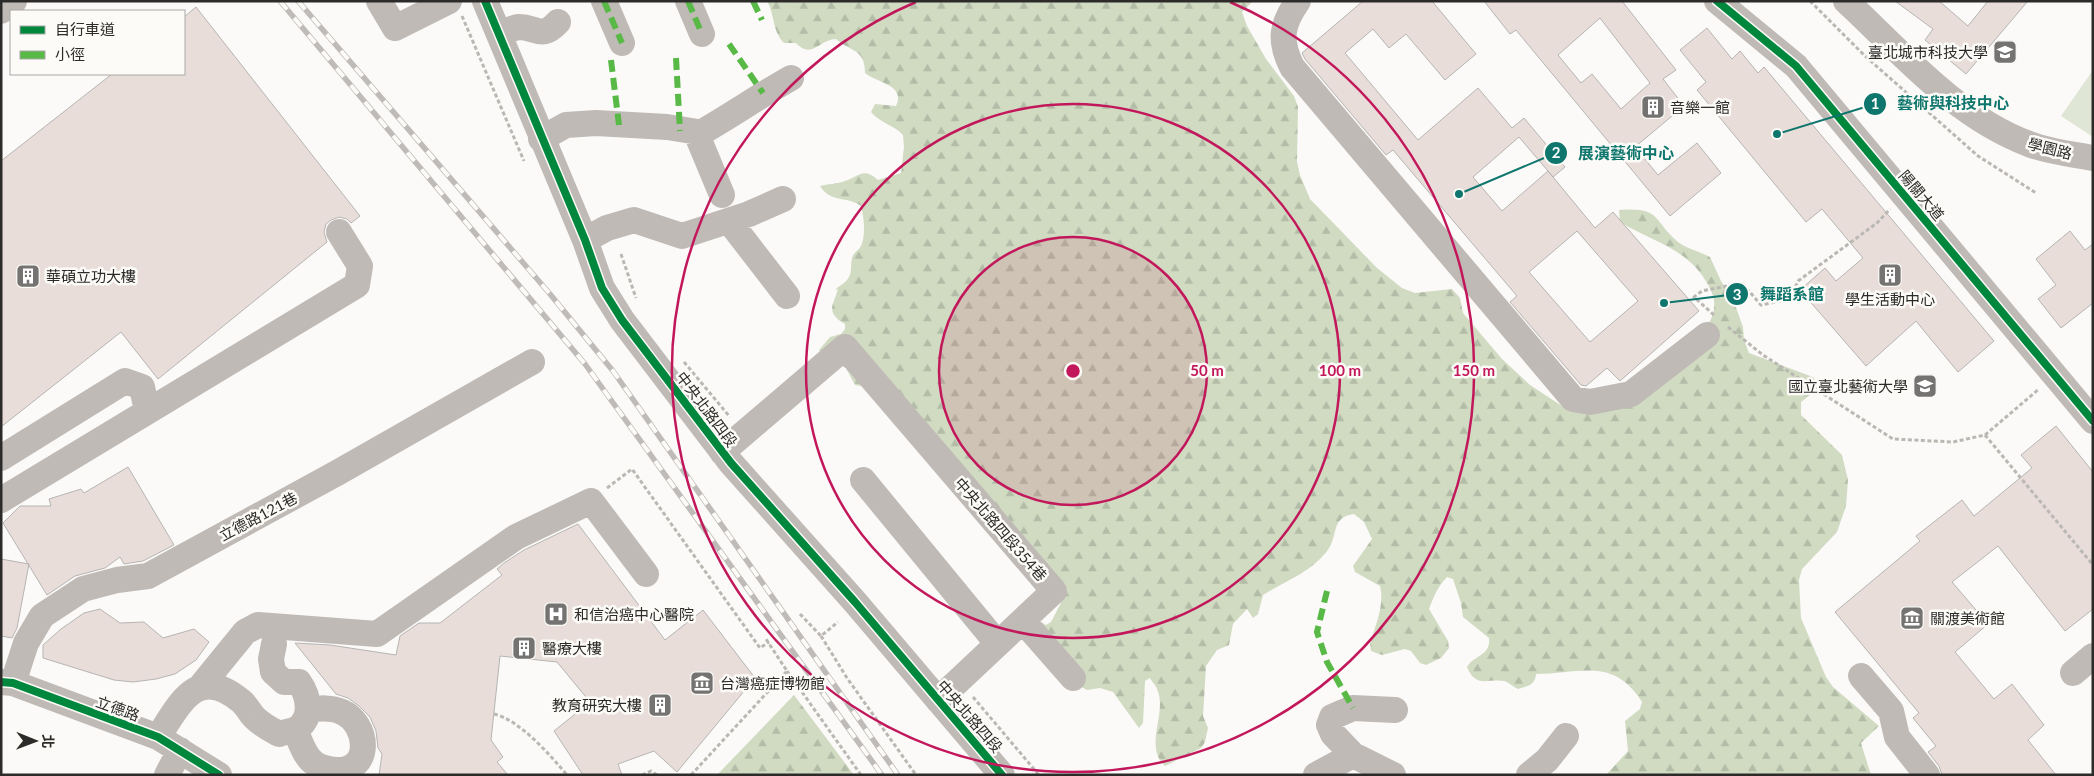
<svg xmlns="http://www.w3.org/2000/svg" width="2094" height="776" font-family="Lato,'Noto Sans TC',sans-serif">
<style>
.forest{fill:url(#forest-firs)}
.pitch{fill:#dfe6d5}
.building{fill:#e8ddd8;stroke:#b6b5b4;fill-rule:evenodd}
.lines{fill:none;stroke-linecap:round;stroke-linejoin:round}
.path{stroke:#bbb8b4;stroke-width:3;stroke-dasharray:4 2.5;stroke-linecap:butt}
.minor{stroke:#c0bab6;stroke-width:26}
.rail-casing{stroke:#bfbbb8;stroke-width:5.5}
.rail{stroke:#fcfbf7;stroke-width:4;stroke-dasharray:11;stroke-linecap:butt}
.quiet{stroke:#58b947;stroke-width:6;stroke-dasharray:12 6;stroke-linecap:butt}
.cycleway-casing{stroke:#fcfbf7;stroke-width:11}
.cycleway{stroke:#00873e;stroke-width:8}
.ring{fill:none;stroke:#c2185b;stroke-width:2.5}
.labels{text-anchor:middle;dominant-baseline:central;stroke-width:5;stroke-linejoin:round;paint-order:stroke}
.poi-label{font-size:15px;fill:#2c2b2a;stroke:#fcfbf7;text-anchor:start}
.street-label{font-size:15px;fill:#2c2b2a;stroke:#fcfbf7}
.centre{fill:#c2185b;stroke:#fcfbf7;stroke-width:2.5}
.ring-label{font-size:15px;text-anchor:middle;font-weight:bold;fill:#c2185b;stroke:#fcfbf7;stroke-width:5;stroke-linejoin:round;paint-order:stroke}
.leader{fill:none;stroke:#0f766e;stroke-width:2}
.callout-dot{fill:#0f766e;stroke:#fcfbf7;stroke-width:2}
.mark-label{font-size:15px;text-anchor:middle;font-weight:bold;fill:#fff}
.callout-label{font-size:16px;text-anchor:middle;font-weight:bold;fill:#0f766e;stroke:#fcfbf7;stroke-width:5;stroke-linejoin:round;paint-order:stroke}
</style>
<defs>
<pattern id="forest-firs" width="22" height="20" patternUnits="userSpaceOnUse" patternTransform="scale(1.25)"><rect width="22" height="20" fill="#d0dbc2"/><path d="M5 1l3.5 6h-7zM16 11l3.5 6h-7z" fill="#b3bca7"/></pattern>
</defs>
<rect width="100%" height="100%" fill="#fbfaf8"/>
<path class="forest" d="M767 1H1253L1242 12 1247 26 1266 59 1294 96 1298 107 1297 162 1300 175 1310 199 1377 268 1402 288 1415 293 1452 289 1460 298 1463 313 1502 359 1530 385 1562 406 1585 409 1611 399 1708 325C1717 309 1716 298 1707 283 1687 248 1653 242 1620 222L1619 210C1662 207 1652 220 1678 242 1687 249 1699 251 1710 257L1721 281 1734 302 1743 327 1744 340 1749 353 1813 377 1820 387 1801 402V415L1842 455 1848 480 1846 506 1837 532 1802 569 1799 580 1801 618 1826 677 1833 687 1879 726 1861 743 1871 775H1606L1628 751 1625 721 1640 709 1642 702C1613 656 1580 674 1536 674 1535 685 1528 686 1518 689 1513 687 1509 682 1504 681 1488 678 1476 689 1467 667 1474 655 1491 656 1489 638L1463 617 1461 603 1453 579 1447 577C1438 586 1434 596 1429 609L1448 641 1449 648 1441 658 1426 665 1420 663 1411 651 1405 649 1382 655 1371 651 1370 644C1375 626 1385 605 1380 586L1355 572 1353 566 1372 539 1364 522 1354 514C1330 517 1339 536 1327 551 1310 573 1285 581 1263 595L1258 614 1253 618 1247 609 1233 624 1229 645 1217 650 1206 666 1203 716 1208 728 1205 742 1201 748 1165 766C1143 746 1168 713 1157 689 1156 685 1152 682 1150 678L1145 681 1143 723 1139 728 1113 692 1100 688 1087 690 1076 684 1041 622 1046 625 1051 622 1063 599 867 387 855 385 846 368 822 356 819 350 830 337 841 334 845 329V324C825 312 833 306 838 289L835 290C838 286 843 285 847 280 853 273 850 266 852 258 853 253 859 250 861 246 866 235 864 217 861 206 848 196 830 203 820 186 828 184 837 184 845 181 860 176 863 167 878 180L901 173 904 147 903 135C894 125 880 123 871 112L875 104 896 106C906 85 877 83 865 73 865 48 850 52 836 39 820 39 812 60 796 43H784C772 31 775 15 767 1Z
M794 695 854 775H717Z"/>
<path class="pitch" d="M2093 70V137L2061 116Z"/>
<path class="building" d="M1363 1H1432L1476 54 1445 80 1406 34 1389 48 1373 29 1345 53 1418 140 1478 88 1512 128 1524 118 1565 167 1553 177 1595 228 1613 212 1699 311 1620 381 1607 368 1586 386 1581 385 1510 302 1517 296 1393 150 1386 155 1305 59 1302 53ZM1519 137 1553 177 1548 171 1502 211 1473 177ZM1577 231 1638 301 1590 342 1529 272Z
M1484 1H1622L1676 70 1663 79 1684 106 1635 147 1658 175 1697 143 1721 173 1670 216 1516 30 1510 34ZM1600 18 1650 83 1621 109 1592 74 1581 83 1558 55Z
M1895 1H1939L1968 26 1988 1H2028L1966 74 1925 40 1933 29Z
M196 7 360 216 351 223 347 219 339 217 331 220 326 224 324 232 327 242 158 379 121 332 1 427V161L112 74H184V17Z
M1707 28 1732 59 1740 51 1758 73 1764 67 1994 341 1958 372 1916 321 1866 366 1800 290 1825 268 1836 281 1863 258 1822 209 1806 222 1697 90 1706 82 1680 50Z
M2070 231 2085 250 2093 244V303L2061 328 2038 299 2056 285 2036 259Z
M2056 426 2093 472V609L2065 631 1998 546 1952 582 1988 624 1955 652 1994 699 2012 684 2044 725 2028 740 2056 775H1942L1939 766 1928 752 1936 746 1913 718 1919 713 1835 612 1920 541 1916 536 1962 500 1974 516 2032 468 2021 455Z
M128 467 174 545 143 561 124 564 120 557 105 568 75 576 47 595 3 523 20 506H51L49 499 81 489 84 493Z
M578 524 665 640 703 610 755 678 677 772 654 751 618 764 622 775H583L554 731 590 702 557 662 500 656 491 740 503 757 497 762 508 775H379L382 754 378 748 376 731 370 717 359 706 348 698 336 694 295 643 330 645 396 655 400 636 419 623H440L502 575 497 569 504 563 524 550Z
M1 559 29 564 17 628 12 638 1 636Z
M100 609 120 623 144 622 163 638 194 629 209 642 196 660 175 674 156 679 133 682 114 680 43 658V645L61 629 84 613Z"/>
<g class="lines">
<path class="path" d="M1810 1 1865 56 1978 156 2036 193
M462 16 524 161
M621 254 636 298
M1714 315 1694 297 1702 291 1742 283 1761 305 1790 299 1798 281 1877 223 1890 209
M1728 327 1763 355 1893 439 1953 442 1985 435 2039 389
M684 362 730 417
M1985 435 2093 565
M607 488 632 469 760 648 769 642
M800 614 821 636 838 622
M821 636 847 678 916 775
M787 671 861 775
M973 697 1039 775
M494 714C520 720 550 755 567 775
M642 775 651 771 657 775
M691 775 787 671 766 639"/>
<path class="minor" d="M379 1 395 28 449 1
M485 1 585 240 602 288 622 320 731 463 855 602 1002 775
M604 1 622 43
M688 1 702 34
M1298 1C1281 25 1279 41 1292 67L1573 399 1590 402 1631 394 1707 335
M1717 1 1796 66 2093 421
M1846 1C1903 54 1955 116 2029 144 2049 152 2072 154 2093 158
M1 11 14 1
M499 34C505 32 513 28 518 27 538 27 541 40 558 22
M697 135 722 195
M541 139 566 125 596 123 667 127 698 132 697 135C729 117 759 96 791 78
M729 221 787 296
M585 240 607 228 634 220 682 236 749 214 783 199
M722 452 845 347 1054 591 938 700
M1 458 125 381 142 387 147 411
M863 480 997 643
M1 500 357 285 360 266 339 232
M1023 621 1073 678
M2073 673 2093 656
M1861 676 1891 711 1897 737 1927 775
M1 682 13 683 158 737 219 775
M13 683 26 643 42 616 83 589 117 580 148 576 337 473 532 362
M201 686 245 632 258 625 377 634 516 537 591 501 646 574
M295 730C300 740 304 756 314 763 320 768 328 769 335 770 373 772 369 724 342 712 331 707 320 708 308 710
M158 737C180 704 197 664 241 701 246 705 249 711 253 716 260 724 270 729 279 734 283 732 290 732 294 730 314 721 309 696 299 682H284L273 672 271 659 274 644
M1353 755 1333 734 1329 725 1332 717 1353 708 1395 710
M167 775 180 750
M1316 775 1353 755 1393 775
M1529 775 1547 760 1566 736"/>
<g class="rail-casing">
<path id="rail" d="M280 1 585 364 882 775
M298 1 550 294 613 371 898 775"/>
</g>
<use href="#rail" class="rail"/>
<path class="quiet" d="M604 1 622 43
M688 1 702 34
M753 1 762 20
M729 44 763 93
M676 58 680 131
M611 60 619 125
M1327 591 1317 632 1327 662 1353 708"/>
<g class="cycleway-casing">
<path id="cycleway" d="M485 1 585 240 602 288 622 320 731 463 855 602 1002 775
M1717 1 1796 66 2093 421
M1 682 13 683 158 737 219 775"/>
</g>
<use href="#cycleway" class="cycleway"/>
</g>
<circle cx="1073" cy="371" r="134" fill="#c2185b" fill-opacity=".12"/>
<g class="ring">
<circle cx="1073" cy="371" r="134"/>
<circle cx="1073" cy="371" r="267"/>
<path d="M1230 2A401 401 0 1 1 916 2"/>
</g>
<defs>
<g id="university-square" transform="scale(1.25)"><rect x="-9" y="-9" width="18" height="18" rx="4" fill="#747372" stroke="#fcfbf7"/><path d="M0-5L7-2L0 1L-7-2ZM-4 1L0 2.5L4 1V4Q0 6-4 4Z" fill="#fff"/></g>
<g id="building-square" transform="scale(1.25)"><rect x="-9" y="-9" width="18" height="18" rx="4" fill="#747372" stroke="#fcfbf7"/><path d="M-4-6H4V6H1V3H-1V6H-4ZM-2.5-4.3h1.7v1.8h-1.7ZM.8-4.3h1.7v1.8H.8ZM-2.5-1h1.7V.8h-1.7ZM.8-1h1.7V.8H.8Z" fill="#fff"/></g>
<g id="hospital-square" transform="scale(1.25)"><rect x="-9" y="-9" width="18" height="18" rx="4" fill="#747372" stroke="#fcfbf7"/><path d="M-5-5h3v3.5h4V-5h3V5h-3V1.5h-4V5h-3Z" fill="#fff"/></g>
<g id="museum-square" transform="scale(1.25)"><rect x="-9" y="-9" width="18" height="18" rx="4" fill="#747372" stroke="#fcfbf7"/><path d="M0-6L6-3V-2H-6V-3ZM-5-1h2V3h-2ZM-1-1h2V3h-2ZM3-1h2V3H3ZM-6 4H6V6H-6Z" fill="#fff"/></g>
</defs>
<g fill-rule="evenodd">
<use href="#university-square" x="2005" y="52"/>
<use href="#building-square" x="1653" y="107"/>
<use href="#building-square" x="1890" y="275"/>
<use href="#building-square" x="28" y="276"/>
<use href="#university-square" x="1925" y="386"/>
<use href="#hospital-square" x="556" y="614"/>
<use href="#museum-square" x="1912" y="618"/>
<use href="#building-square" x="524" y="648"/>
<use href="#museum-square" x="702" y="683"/>
<use href="#building-square" x="660" y="705"/>
</g>
<g class="labels">
<g class="poi-label">
<text x="1988" y="52" text-anchor="end">臺北城市科技大學</text>
<text x="1670" y="107">音樂一館</text>
<text x="46" y="276">華碩立功大樓</text>
<text x="1890" y="299" text-anchor="middle">學生活動中心</text>
<text x="1908" y="386" text-anchor="end">國立臺北藝術大學</text>
<text x="574" y="614">和信治癌中心醫院</text>
<text x="1930" y="618">關渡美術館</text>
<text x="542" y="648">醫療大樓</text>
<text x="720" y="683">台灣癌症博物館</text>
<text x="642" y="705" text-anchor="end">教育研究大樓</text>
</g>
<g class="street-label">
<text transform="translate(2050 148) rotate(14)">學園路</text>
<text transform="translate(1922 195) rotate(50)">陽關大道</text>
<text transform="translate(707 409) rotate(53)">中央北路四段</text>
<text transform="translate(258 516) rotate(-28)">立德路121巷</text>
<text transform="translate(1001 529) rotate(49)">中央北路四段354巷</text>
<text transform="translate(118 708) rotate(20)">立德路</text>
<text transform="translate(970 716) rotate(49)">中央北路四段</text>
</g>
</g>
<circle cx="1073" cy="371" r="8" class="centre"/>
<g class="ring-label">
<text x="1207" y="376">50 m</text>
<text x="1340" y="376">100 m</text>
<text x="1474" y="376">150 m</text>
</g>
<path class="leader" d="M1777 134L1875 104M1459 194L1556 153M1664 303L1737 294"/>
<g class="callout-dot">
<circle cx="1777" cy="134" r="5"/>
<circle cx="1459" cy="194" r="5"/>
<circle cx="1664" cy="303" r="5"/>
<circle cx="1875" cy="104" r="12"/>
<circle cx="1556" cy="153" r="12"/>
<circle cx="1737" cy="294" r="12"/>
</g>
<g class="mark-label">
<text x="1875" y="109">1</text>
<text x="1556" y="158">2</text>
<text x="1737" y="300">3</text>
</g>
<g class="callout-label">
<text x="1953" y="109">藝術與科技中心</text>
<text x="1626" y="159">展演藝術中心</text>
<text x="1792" y="300">舞蹈系館</text>
</g>
<rect width="2094" height="776" fill="none" stroke="#2c2b2a" stroke-width="5"/>
<rect x="10" y="10" width="175" height="65" fill="#fcfbf7" stroke="#a9a8a5"/>
<rect x="20" y="26" width="25" height="8" fill="#00873e" stroke="#a9a8a5"/>
<text x="55" y="35" font-size="15" fill="#2c2b2a">自行車道</text>
<rect x="20" y="51" width="25" height="8" fill="#58b947" stroke="#a9a8a5"/>
<text x="55" y="60" font-size="15" fill="#2c2b2a">小徑</text>
<g transform="translate(35 741) rotate(91)" stroke="#fcfbf7" stroke-width="4" paint-order="stroke">
<path d="M0-4L9 19L0 12L-9 19Z" fill="#2c2b2a"/>
<text y="-8" font-size="14" font-weight="bold" text-anchor="middle" fill="#2c2b2a">北</text>
</g>
</svg>
